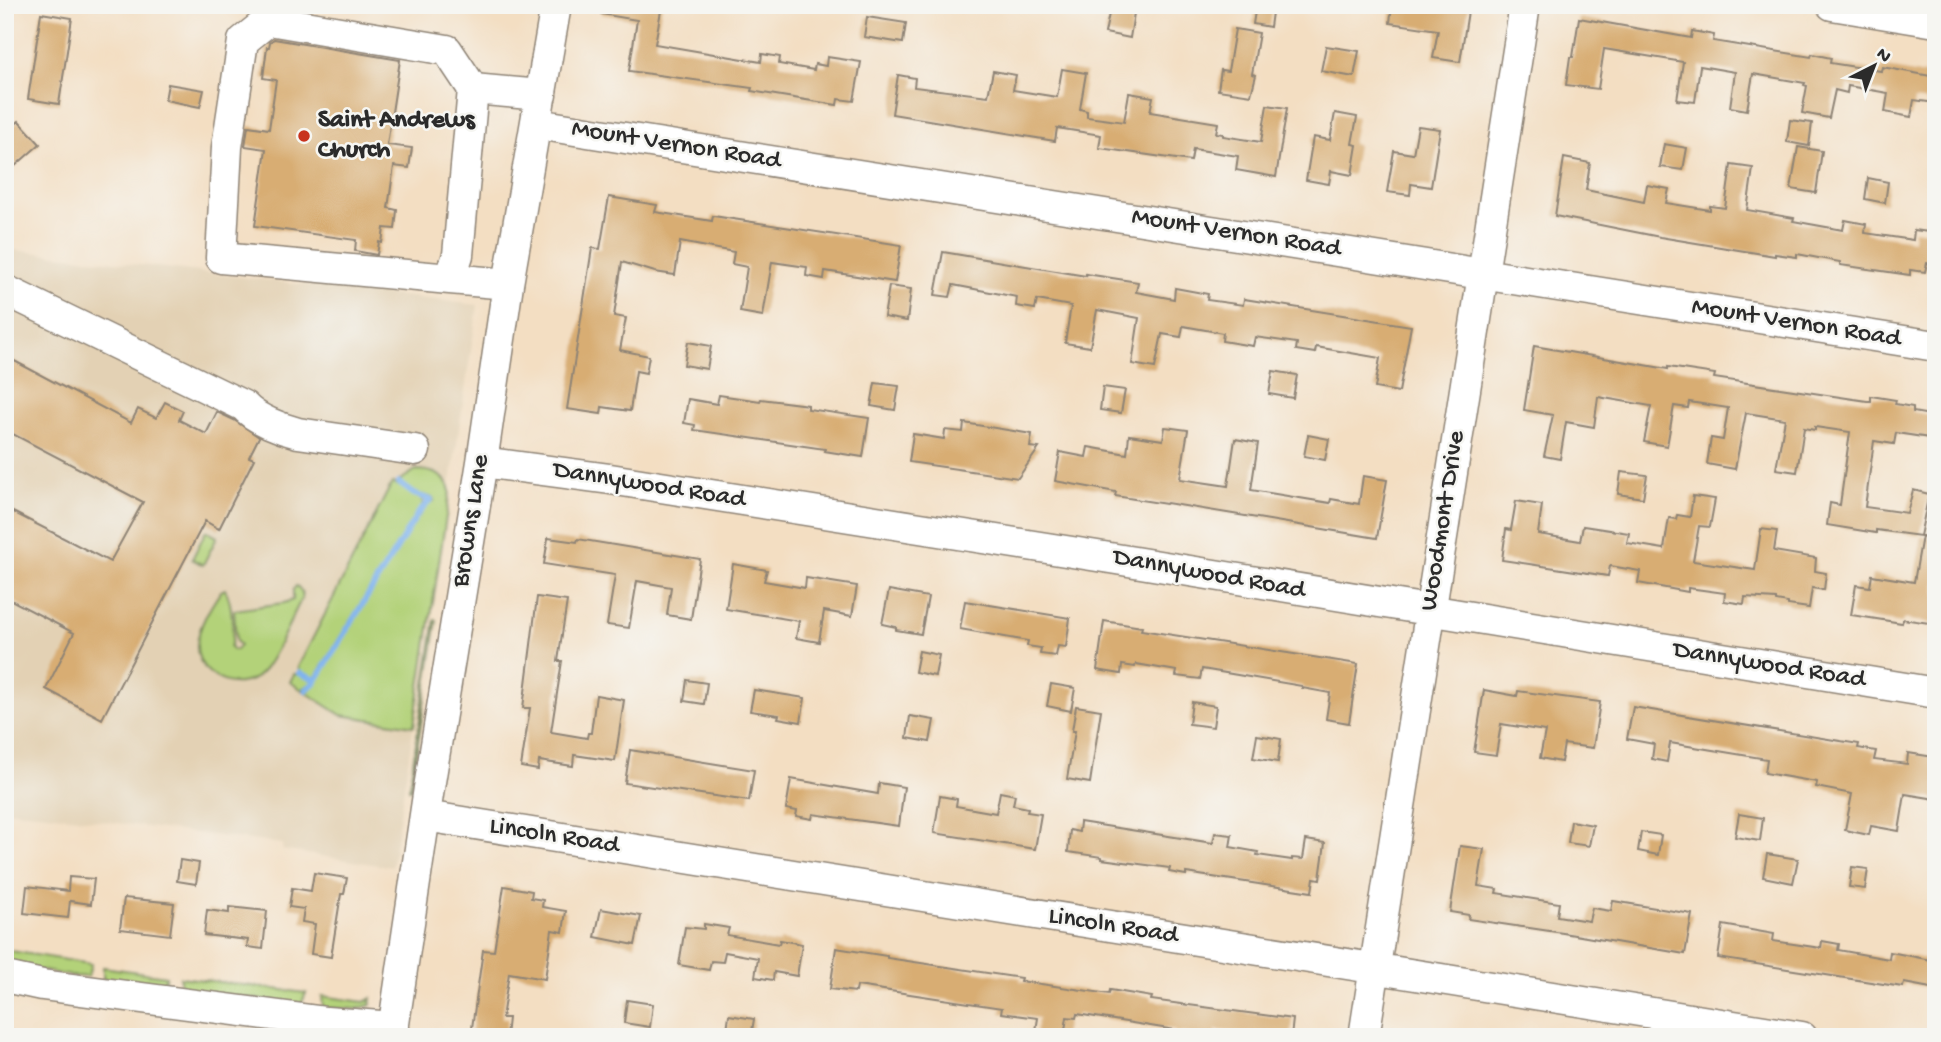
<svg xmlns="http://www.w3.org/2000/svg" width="1941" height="1042" font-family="'Gochi Hand',sans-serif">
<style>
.built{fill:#e3d1b4}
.green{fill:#b3d279;stroke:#6f7e52;stroke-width:2}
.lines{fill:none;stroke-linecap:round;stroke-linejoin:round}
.stream{stroke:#80b4ee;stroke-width:6}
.building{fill:#d8ad73}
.minor-casing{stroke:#8f8476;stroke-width:33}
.minor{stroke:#fff;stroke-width:30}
.poi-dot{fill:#c8321e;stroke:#f6f6f2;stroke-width:2.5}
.labels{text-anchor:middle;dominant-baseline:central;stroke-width:5;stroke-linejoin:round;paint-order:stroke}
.poi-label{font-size:26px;font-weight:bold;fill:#2b2b2b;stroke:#f6f6f2;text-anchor:start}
.street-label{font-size:26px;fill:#2b2b2b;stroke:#f6f6f2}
</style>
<rect width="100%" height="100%" fill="#f6f6f2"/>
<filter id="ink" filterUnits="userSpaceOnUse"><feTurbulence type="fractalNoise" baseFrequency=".0143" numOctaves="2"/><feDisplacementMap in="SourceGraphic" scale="14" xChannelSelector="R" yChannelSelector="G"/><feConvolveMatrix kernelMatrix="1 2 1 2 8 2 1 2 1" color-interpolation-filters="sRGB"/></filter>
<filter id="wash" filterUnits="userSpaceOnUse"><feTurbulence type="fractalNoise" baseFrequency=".00686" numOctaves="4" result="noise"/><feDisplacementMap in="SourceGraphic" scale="28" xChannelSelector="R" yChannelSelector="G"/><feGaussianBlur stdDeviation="1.57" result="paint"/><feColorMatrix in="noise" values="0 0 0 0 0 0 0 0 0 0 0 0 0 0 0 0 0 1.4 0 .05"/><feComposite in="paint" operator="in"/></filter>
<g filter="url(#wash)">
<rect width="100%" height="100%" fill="#f3dec2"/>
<path class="built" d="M5 249 478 305 392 867 282 850 283 844 38 813 5 810Z"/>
<path class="green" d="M416 470C431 470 447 475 450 491L414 726 341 715 290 682 294 674C301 674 309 676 313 682L304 688 306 691H309L416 520 430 502 434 501 433 498 416 493 399 481Z
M392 483C402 485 412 495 423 500L422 507 414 517 315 678 300 672 298 667Z
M206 531 217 537 203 565 192 559Z
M296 586 298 587 302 592V598C291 618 275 659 260 674 237 696 196 676 197 645 198 626 211 606 221 591L225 589C232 600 235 635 230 647L232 650H236L240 645 236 641 234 610 284 603 293 600V590Z
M435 619 437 620 411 789H409Z
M5 950 91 964 88 977 71 976 5 964Z
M103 967 166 976 163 987 103 979Z
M180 977 306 993 301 1005 180 989Z
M322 996 364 1002 372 998 371 1005 357 1009 323 1008Z"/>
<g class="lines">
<path class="stream" d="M399 483 414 494 431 500
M299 673 314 679
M306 690 315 682 417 515 430 500"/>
</g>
<g id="blocks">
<path class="building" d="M601 5H662L655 44 761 62 762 54 780 57 779 64 814 70 815 64 826 66 827 57 861 62 854 101 838 99 837 105 751 91 752 88 629 71 637 20 601 14Z
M1256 5H1273L1270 27 1253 24Z
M1392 5H1469L1460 62 1433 58 1438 30 1390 23Z
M1110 9 1134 13 1130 38 1105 33Z
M41 13 72 18 59 104 28 99Z
M867 17 906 23 903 43 864 37Z
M1579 18 1691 38 1692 31 1714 35 1713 41 1811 57 1812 54 1831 58 1830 63 1881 71 1882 67 1936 77V103L1914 100 1911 117 1885 112 1888 93 1848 86 1847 93 1835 90 1829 118 1802 113 1807 86 1804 85 1805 83 1753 74 1747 110 1730 107 1735 72 1700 66 1695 102 1677 100 1683 62 1604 49 1598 89 1566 85 1570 57H1573Z
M1235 29 1259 33 1252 74 1256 75 1251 95 1218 90 1221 70 1228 71Z
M274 39 400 60 387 145 412 148 409 168 394 166 388 208 397 210 395 229 384 228 382 243 379 242 377 255 355 251 356 240 255 226 266 149 245 146 248 126 269 129 276 80 263 78 267 47H269L270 42Z
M1326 46 1359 51 1354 77 1321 71Z
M1062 69 1086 73 1080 109 1087 111V117L1124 122 1129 93 1153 97 1150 112 1218 123 1216 133 1223 134V136L1261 142 1267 105 1287 108 1276 177 1236 170 1238 156 1193 149 1191 161 1099 148 1101 135 1057 128 1055 141 892 114 898 75 915 78 914 87 988 96 993 71 1016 75 1013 90 1057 97Z
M168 84 204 90 200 107 165 100Z
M1335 113 1357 117 1352 144 1357 145 1352 175 1331 171 1329 184 1306 180 1313 137 1330 140Z
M1790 120 1812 123 1809 146 1787 142Z
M19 121 40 144 15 166 5 155V133Z
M1418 126 1440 129 1431 187 1411 184 1410 195 1387 192 1394 151 1413 154Z
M1664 144 1687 148 1683 170 1660 167Z
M1798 147 1822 151 1816 193 1791 189Z
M1564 158 1590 163 1586 190 1644 202 1647 185 1669 189 1666 203 1710 210V206L1725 208 1731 165 1753 168 1747 210 1794 218 1793 221 1843 230 1845 220 1866 224 1865 233 1913 240 1914 230 1936 233V264L1927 263 1925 272 1910 270V275L1840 265V262L1797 254V257L1775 254V256L1660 237 1555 216Z
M1868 178 1888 182 1885 203 1865 199Z
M609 197 657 205 655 212 712 221 713 216 901 245 895 282 825 271 824 279 806 276 807 267 772 262 763 316 740 312 747 267 732 264 734 252 680 242 675 275 655 272 622 262 614 316 626 318 620 350 649 356 646 373 636 371 630 411 602 407 601 414 567 409 592 248 600 249Z
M943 252 1086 276V274L1138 282 1136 292 1174 299 1175 288 1208 294 1207 300 1243 305 1244 299 1411 326 1399 392 1375 388 1380 358 1316 347 1315 353 1296 350 1297 343 1255 337 1253 346 1222 341 1223 333 1183 326 1181 337 1162 334 1155 368 1132 364 1139 318 1097 310 1090 347 1065 343 1071 306 1037 300 1035 309 1016 306 1017 297 953 285 950 297 935 295Z
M889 286 911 289 907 321 884 317Z
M688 342 711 346 707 369 684 365Z
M1534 346 1668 369V367L1715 374 1714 378 1867 401H1871V396L1896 400 1895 404 1913 407V412L1936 416V439L1896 433 1894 444 1874 441 1865 507 1907 513 1913 490 1929 494 1920 536 1876 530V533L1827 525 1830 503 1840 505 1850 432 1815 427V430L1804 428 1797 472 1776 469 1785 419 1746 413 1735 469 1707 464 1711 438 1723 440 1728 408 1689 402 1688 408 1674 406 1667 446 1644 442 1651 406 1598 397 1594 427 1566 422 1560 459 1544 456 1553 415 1524 410Z
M5 356 131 423 138 409 156 418 165 402 183 411 179 420 206 434 217 412 234 420 259 437 249 457 254 459 219 529 205 521 102 719 46 689 74 633 5 597V508L110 562 143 502 5 430Z
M1273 371 1297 375 1293 398 1269 394Z
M875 383 899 386 895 410 871 406Z
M1103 387 1125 390 1121 413 1100 410Z
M719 395 760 401 761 399 808 405V409L869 418 863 457 824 451 825 449 694 430 695 425 684 423 688 399 717 404Z
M964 423 1032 434 1030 447 1039 448 1018 478 909 462 913 434 944 439 945 430 963 432Z
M1165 427 1188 430 1180 479 1228 486 1235 439 1258 443 1251 490 1330 503 1331 499 1359 504 1363 476 1387 480 1377 538 1167 503 1166 504 1115 496 1116 492 1055 481 1060 452 1086 457 1088 447 1127 454 1129 435 1163 440Z
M1308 435 1329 439 1325 460 1304 456Z
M1621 472 1647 475 1643 498 1618 494Z
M1693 496 1715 499 1710 527 1699 526 1693 561 1755 570 1761 529 1777 531 1774 551 1816 558 1815 571 1826 573 1824 590 1812 588 1809 608 1788 605V603L1776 601V599L1745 597 1744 604 1724 601 1725 593 1688 588V592L1638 583 1640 571 1610 566 1608 576 1502 560 1506 529 1511 530 1516 501 1542 505 1538 534 1580 541 1583 526 1629 533 1627 543 1664 549 1669 518 1676 519 1677 515 1690 517Z
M1922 536 1936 539V624L1903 619 1902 623 1851 615 1856 585 1870 587 1872 575 1914 582Z
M548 538 577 542 578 539 700 559 691 619 667 615 671 587 637 581 629 628 607 625 615 575 544 564Z
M733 564 767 570 764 581 805 588 806 578 857 586 852 616 824 611 819 642 796 638 799 621 726 609Z
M889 590 928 597 921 634 896 630V627L882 624Z
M537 597 567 601 558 661H562L551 732 587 738 588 733H591L596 695 624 700 615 761 574 755 573 766 539 761 538 770 521 767 530 708H523Z
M965 601 1070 618 1066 647 1058 646 1056 656 1040 654 1041 648 1027 646 1028 641 960 629Z
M1104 621 1142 627 1141 630 1358 664 1349 723 1326 719 1330 693 1302 688V686L1202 669 1200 679 1176 676 1177 671 1136 664 1135 667 1122 665 1121 674 1097 670Z
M919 651 939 655 935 676 915 672Z
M687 680 707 683 704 704 684 701Z
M1051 684 1075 688 1071 711 1047 706Z
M754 690 805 698 801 722 778 718 779 715 750 711Z
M1484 690 1517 696 1518 691 1600 702 1593 748 1564 744 1561 762 1540 758 1545 731 1501 724 1496 755 1474 752Z
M1192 702 1216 706 1213 727 1189 724Z
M1076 706 1101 710 1090 783 1067 779 1075 731H1072Z
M1633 707 1859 744 1858 748 1876 751 1874 760 1907 764 1908 753 1934 757 1933 761H1936V799L1905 794 1899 831 1871 826 1869 835 1845 830 1852 794 1816 787 1817 782 1765 773 1767 759 1670 743 1667 762 1652 759 1654 744 1627 739Z
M910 716 934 720 930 742 907 738Z
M1257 735 1281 739 1278 762 1253 758Z
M630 750 754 770 749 801 625 783Z
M791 779 878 794 879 783 904 787 899 826 813 814 812 819 796 816 797 811 786 809Z
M1000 792 1015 795 1013 805 1028 808 1027 812 1041 814 1035 849 934 833 940 796 957 799 956 806 996 813Z
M1739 814 1763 818 1760 841 1735 837Z
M1571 821 1593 825 1589 846 1568 843Z
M1080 822 1213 843 1215 833 1232 835 1230 847 1258 852 1257 855 1292 860V858L1303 859 1306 840 1325 843 1320 879 1314 878 1312 892 1186 873V875L1169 872 1170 868 1102 859V857L1068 852 1070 830 1079 832Z
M1641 832 1661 835 1658 855 1638 851Z
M1460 846 1484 849 1478 886 1497 889 1496 893 1559 903 1557 916 1589 921 1592 908 1611 911 1613 901 1692 914 1685 954 1563 933 1468 919 1469 915 1450 912Z
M1767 854 1798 859 1793 883 1763 877Z
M180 860 199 863 196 884 177 881Z
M1852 867 1868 869 1865 889 1849 887Z
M314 873 347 878 344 894H341L331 957 311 954 315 924 302 922 304 909 289 907 292 888 311 891Z
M69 877 94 879 91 904 70 901 68 918 24 913 27 886 68 891Z
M504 886 532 891 531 898 543 900 542 907 566 911 563 932 552 930 545 979 509 973 502 1018H508L506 1037H475L471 1035 483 950 494 951Z
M124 898 174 903 170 935 120 929Z
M229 907 267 911 263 949 247 947 248 940 204 935 207 910 229 913Z
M601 909 641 916 635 945 595 937Z
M704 924 729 928 727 935 779 944 780 940 802 944 797 976 774 972 773 980 755 977 758 958 725 952 723 962 711 961 709 970 679 965 685 927 704 929Z
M1723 925 1774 934 1773 941 1821 948 1822 941 1839 944 1838 950 1889 959 1890 952 1936 961V989L1904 983 1903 987 1718 958Z
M836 948 887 956V958L1021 978 1020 981 1109 994 1110 990 1152 997 1151 1000 1293 1019 1291 1037H1248V1034L1216 1030 1215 1037H1190V1034L1174 1032 1175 1030 1077 1014 1076 1018 1067 1017 1064 1037H1035L1038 1018 1001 1013 1002 1008 857 986 856 992 830 989Z
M627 1000 653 1004 650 1027 624 1023Z
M729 1015 754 1019 751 1037H726Z"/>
</g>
</g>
<g filter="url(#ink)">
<use href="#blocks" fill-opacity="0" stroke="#8f8476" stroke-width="2"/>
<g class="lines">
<g class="minor-casing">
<path id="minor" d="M1832 5 1936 22
M473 89 458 255 450 279 221 258 227 147 243 41 269 20 447 50 473 89 541 95
M537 124 1936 346
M450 279 508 284
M5 290 244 406C255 419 282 429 298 433L415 450
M482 462 610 479 1110 558 1936 693
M425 816 1802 1037
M5 977 42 985 326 1022 394 1027
M392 1037 429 788 482 462 508 284 556 5
M1364 1037 1525 5"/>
</g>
<use href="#minor" class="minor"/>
</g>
</g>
<circle class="poi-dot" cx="304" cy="136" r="7"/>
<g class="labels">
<g class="poi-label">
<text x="318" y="121">Saint Andrews<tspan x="318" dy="30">Church</tspan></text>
</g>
<g class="street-label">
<text transform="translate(676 146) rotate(9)">Mount Vernon Road</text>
<text transform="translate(1236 234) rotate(9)">Mount Vernon Road</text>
<text transform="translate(1796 324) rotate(9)">Mount Vernon Road</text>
<text transform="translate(649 486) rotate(9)">Dannywood Road</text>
<text transform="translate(472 521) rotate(-81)">Browns Lane</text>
<text transform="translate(1444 521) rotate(-81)">Woodmont Drive</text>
<text transform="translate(1209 575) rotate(10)">Dannywood Road</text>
<text transform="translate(1769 666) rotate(9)">Dannywood Road</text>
<text transform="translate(554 837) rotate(9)">Lincoln Road</text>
<text transform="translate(1113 927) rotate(9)">Lincoln Road</text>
</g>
</g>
<rect width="1941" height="1042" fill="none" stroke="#f6f6f2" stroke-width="28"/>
<g transform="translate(1874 66) rotate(42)" stroke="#f6f6f2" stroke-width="5" paint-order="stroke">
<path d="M0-5L12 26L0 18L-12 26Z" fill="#2b2b2b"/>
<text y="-10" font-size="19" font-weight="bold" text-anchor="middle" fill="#2b2b2b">N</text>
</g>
</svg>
